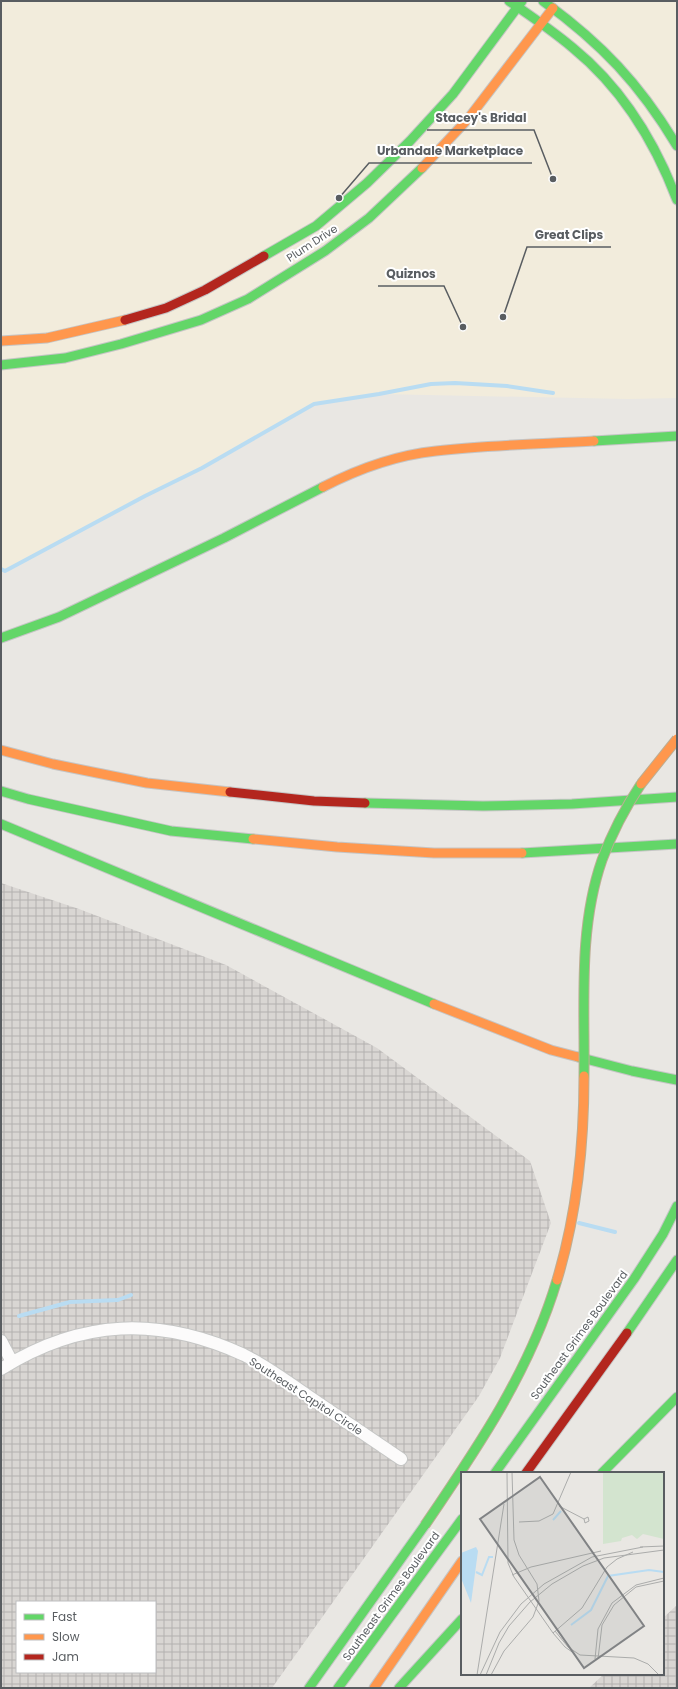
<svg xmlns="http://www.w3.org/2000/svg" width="678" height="1689" font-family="Poppins,sans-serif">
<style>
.commercial{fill:#f2ecdc}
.industrial{fill:url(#industrial-grid);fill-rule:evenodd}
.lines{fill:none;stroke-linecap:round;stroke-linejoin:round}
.stream{stroke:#b9dcf2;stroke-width:4}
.street-casing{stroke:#c5c6c5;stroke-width:14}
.fast-casing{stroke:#c5c5c5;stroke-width:11}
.slow-casing{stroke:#c5c5c5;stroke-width:11}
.jam-casing{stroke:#c5c5c5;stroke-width:11}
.street{stroke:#fcfbfb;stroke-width:12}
.fast{stroke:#63d668;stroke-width:9}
.slow{stroke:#ff974d;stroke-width:9}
.jam{stroke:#b3261e;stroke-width:9}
.fast-bridge-casing{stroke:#bdae94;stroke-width:11;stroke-linecap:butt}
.slow-bridge-casing{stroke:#bdae94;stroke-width:11;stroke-linecap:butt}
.fast-bridge{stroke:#63d668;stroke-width:9}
.slow-bridge{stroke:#ff974d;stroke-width:9}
.labels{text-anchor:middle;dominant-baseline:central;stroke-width:4;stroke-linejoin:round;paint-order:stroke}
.street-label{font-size:11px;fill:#595d61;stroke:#fff}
.inset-river{fill:none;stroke:#b9dcf2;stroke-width:2}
.inset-road{fill:none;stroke:#abacab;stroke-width:1}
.view{fill:#818385;fill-opacity:0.15;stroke:#818385;stroke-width:2}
.inset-edge{fill:none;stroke:#595d61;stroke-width:2}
.leader{fill:none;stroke:#595d61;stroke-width:1.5}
.callout-dot{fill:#595d61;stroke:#fff;stroke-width:1.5}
.callout-label{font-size:12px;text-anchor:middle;font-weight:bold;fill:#595d61;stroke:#fff;stroke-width:4;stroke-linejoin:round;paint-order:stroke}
</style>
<defs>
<pattern id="industrial-grid" width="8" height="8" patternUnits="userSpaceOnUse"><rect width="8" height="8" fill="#d9d6d3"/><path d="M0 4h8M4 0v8" fill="none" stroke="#b3b1af"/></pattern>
</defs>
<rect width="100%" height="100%" fill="#e9e7e3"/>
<path class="commercial" d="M1 1H677V398L628 399 379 394 314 404 202 468 145 496 5 571 1 570Z"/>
<path class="industrial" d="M1 883 79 909 226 965 377 1048 530 1161 551 1223 500 1358 479 1396 272 1688H1ZM17 1602H155V1672H17Z
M677 1605V1688H589L604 1674H663V1618Z"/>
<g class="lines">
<path class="stream" d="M1 569 5 571 145 496 202 468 314 404 379 394 431 384 455 383 507 386 553 393
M579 1223 615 1232
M19 1316 70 1302 118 1300 131 1295"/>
<g class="street-casing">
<path id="street" d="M1 1341 12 1362
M1 1369C81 1319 159 1316 244 1355 266 1366 288 1382 308 1396 339 1417 370 1438 401 1459"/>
</g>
<g class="fast-casing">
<path id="fast" d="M509 1C531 16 553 31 573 48 622 88 655 142 677 200
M543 1C601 43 640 84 677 146
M264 256 316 226 367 183 410 141 453 94 522 1
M1 365 65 358 121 344 201 320 248 299 325 251 369 218 422 168
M594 441 677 436
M1 638 59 617 224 538 323 487
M1 791 28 799 171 831 253 839
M365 803 483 806 572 804 677 797
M1 824 434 1004
M522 853 677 844
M578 1057 632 1071 677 1080
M627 1333 677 1260
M495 1473 634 1279 663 1234 677 1206
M602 1473 677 1397
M309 1688 425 1525
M338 1688 462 1519
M399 1688 462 1619"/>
</g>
<g class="slow-casing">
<path id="slow" d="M422 168 468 119 553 8
M1 341 47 338 125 320
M323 487C358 469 397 455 436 451 488 445 541 444 594 441
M1 750 53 764 147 783 230 792
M253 839 337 847 434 853H522
M434 1004 551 1050 578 1057
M374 1688 462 1561"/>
</g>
<g class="jam-casing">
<path id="jam" d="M125 320 166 308 205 290 264 256
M230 792 314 801 365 803
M526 1473 627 1333"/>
</g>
<use href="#street" class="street"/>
<use href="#fast" class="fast"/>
<use href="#slow" class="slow"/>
<use href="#jam" class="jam"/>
<g class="fast-bridge-casing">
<path id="fast-bridge" d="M584 1076C585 1004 578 929 602 860 612 833 625 808 641 784
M425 1525C478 1447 530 1371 557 1280"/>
</g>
<g class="slow-bridge-casing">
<path id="slow-bridge" d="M641 784 677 739
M557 1280C577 1214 584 1145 584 1076"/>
</g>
<use href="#fast-bridge" class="fast-bridge"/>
<use href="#slow-bridge" class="slow-bridge"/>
</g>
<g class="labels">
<g class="street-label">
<text transform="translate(312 243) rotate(-33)">Plum Drive</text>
<text transform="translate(579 1335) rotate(-54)">Southeast Grimes Boulevard</text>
<text transform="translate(306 1396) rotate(33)">Southeast Capitol Circle</text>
<text transform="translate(391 1596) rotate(-54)">Southeast Grimes Boulevard</text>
</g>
</g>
<g transform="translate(461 1472)">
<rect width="203" height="203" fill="#e9e7e3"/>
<path d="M142 0H203V67L182 62 176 67 171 63 161 66 160 69 142 72Z" fill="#d3e4cf"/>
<path d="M15 75 17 79 10 131 0 106V81Z" fill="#b9dcf2"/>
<path class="inset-river" d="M92 48 100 39M15 100 21 103 28 85H32M110 153 130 138 147 104 188 98 203 100"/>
<path class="inset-road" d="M46 0 47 91 53 105 92 161 121 136 146 95 156 87 172 80M98 34 123 47 124 51 128 49 127 45 123 47M58 50 78 49 92 42 110 0M179 75 203 74M51 103 70 95 140 79M94 159 107 175 119 183 173 186 187 192 198 203M92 161 104 175 114 182M134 187 137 157 151 131 175 113 203 106M137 187 141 153 153 133 175 115 203 109M16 203 43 32M19 203 39 160 60 132 83 112 131 85 182 75M25 203 38 171 48 154 69 130 91 112 122 94 143 86 203 78M30 203 43 179 72 145 78 129 76 112 58 83 53 68 51 0"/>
<path class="view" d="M79 5 183 154 123 196 19 47Z"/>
<rect width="203" height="203" class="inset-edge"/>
</g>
<path class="leader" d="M553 179L534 130H427M339 198L369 163H532M503 317L527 247H611M463 327L444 286H378"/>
<g class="callout-dot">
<circle cx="553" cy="179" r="4"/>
<circle cx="339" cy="198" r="4"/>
<circle cx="503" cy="317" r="4"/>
<circle cx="463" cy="327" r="4"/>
</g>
<g class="callout-label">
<text x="481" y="122">Stacey's Bridal</text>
<text x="450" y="155">Urbandale Marketplace</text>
<text x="569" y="239">Great Clips</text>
<text x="411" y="278">Quiznos</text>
</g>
<rect width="678" height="1689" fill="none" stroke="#595d61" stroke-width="4"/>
<rect x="16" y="1601" width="140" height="72" fill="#ffffff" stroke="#bdbec0"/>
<rect x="24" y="1614" width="20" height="6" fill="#63d668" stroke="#bdbec0"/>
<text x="52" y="1621" font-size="12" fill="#595d61">Fast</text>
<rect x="24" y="1634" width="20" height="6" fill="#ff974d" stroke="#bdbec0"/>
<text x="52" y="1641" font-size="12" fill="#595d61">Slow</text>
<rect x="24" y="1654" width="20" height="6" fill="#b3261e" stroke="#bdbec0"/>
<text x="52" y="1661" font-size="12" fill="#595d61">Jam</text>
</svg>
